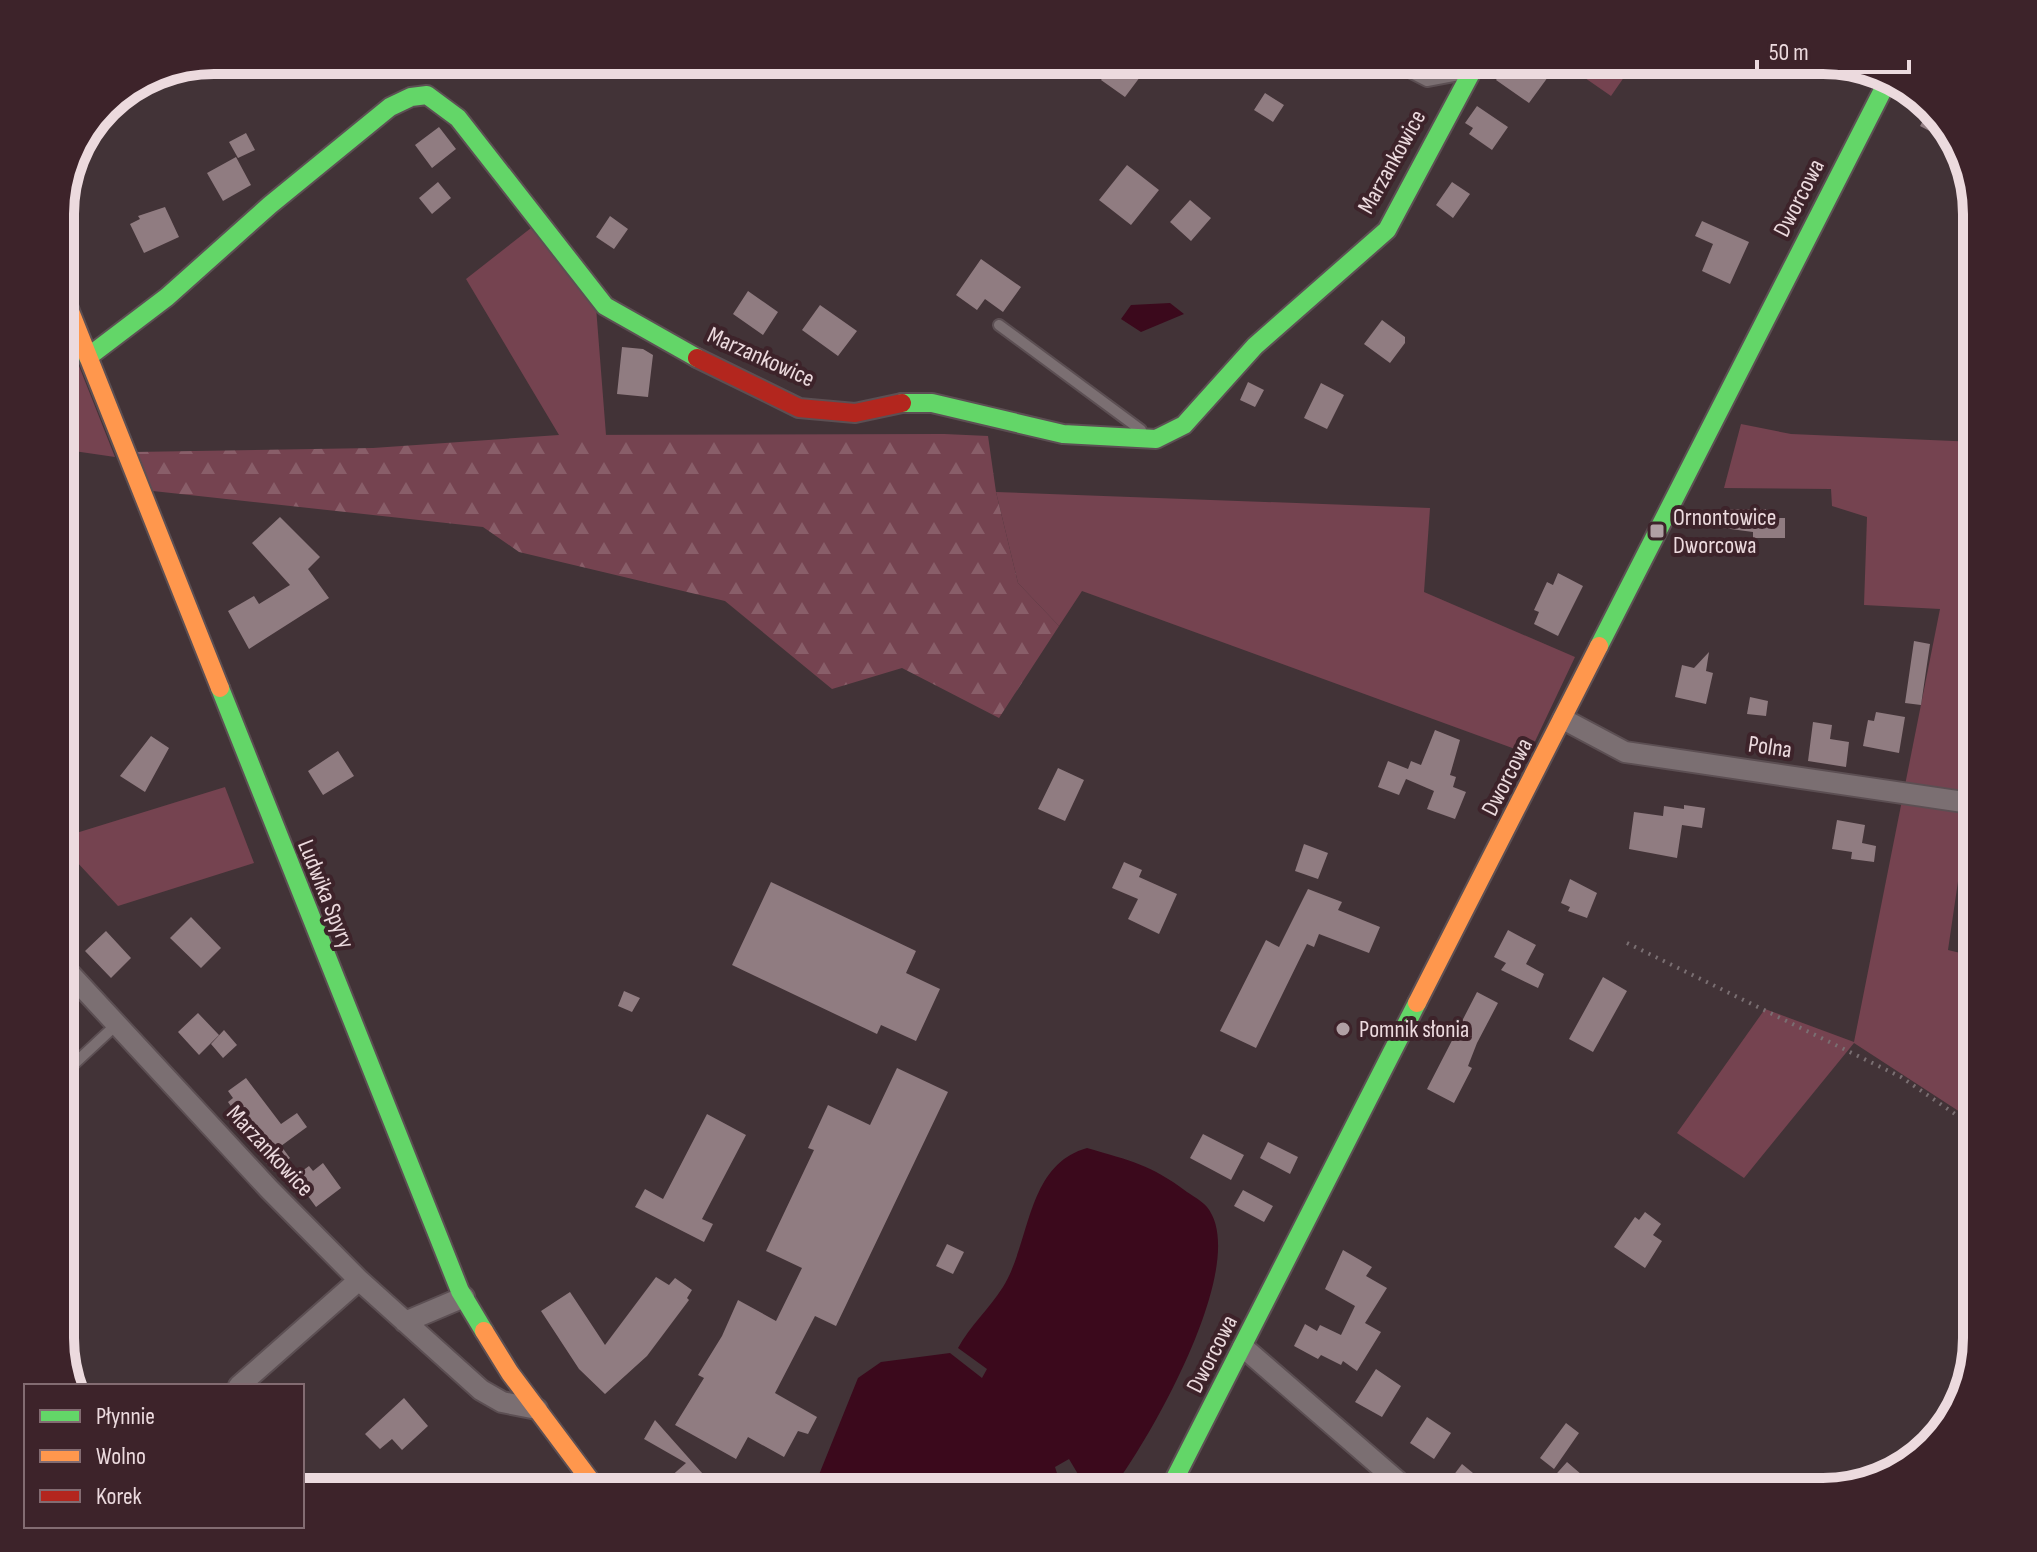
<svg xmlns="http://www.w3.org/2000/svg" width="2037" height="1552" font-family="'Sofia Sans Condensed',sans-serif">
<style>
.grass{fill:#754350}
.forest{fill:url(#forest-firs)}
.water{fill:#3b091c}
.building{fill:#907c81}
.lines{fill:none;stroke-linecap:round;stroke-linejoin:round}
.lane-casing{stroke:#5c4f53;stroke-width:14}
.street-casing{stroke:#5c4f53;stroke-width:24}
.fast-casing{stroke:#5c4f53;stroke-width:22}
.slow-casing{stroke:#5c4f53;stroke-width:22}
.jam-casing{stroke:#5c4f53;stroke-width:22}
.path{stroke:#7a6f72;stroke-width:4;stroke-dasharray:2 6;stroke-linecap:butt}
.lane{stroke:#7b6f72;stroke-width:10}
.street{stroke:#7b6f72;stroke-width:20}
.fast{stroke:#63d668;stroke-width:18}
.slow{stroke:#ff974d;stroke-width:18}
.jam{stroke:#b3261e;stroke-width:18}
.poi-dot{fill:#b0a0a4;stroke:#3d232a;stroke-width:3}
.labels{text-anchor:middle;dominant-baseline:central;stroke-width:8;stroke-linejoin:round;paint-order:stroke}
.street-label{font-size:24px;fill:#ecdade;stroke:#3d232a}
.poi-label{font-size:24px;fill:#ecdade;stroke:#3d232a;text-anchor:start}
.rim{fill:none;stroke:#ecdade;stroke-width:10}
</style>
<defs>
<pattern id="forest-firs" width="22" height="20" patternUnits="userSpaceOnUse" patternTransform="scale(2)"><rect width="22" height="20" fill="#754350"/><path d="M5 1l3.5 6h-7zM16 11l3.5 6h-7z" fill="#895e69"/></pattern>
</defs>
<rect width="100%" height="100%" fill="#423337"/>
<path class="grass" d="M1559 60H1636L1611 96Z
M531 228 596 307 606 435H559L466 279Z
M60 318 115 457 60 449Z
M1741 424 1791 434 1977 442V751L1948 950 1977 957V1123L1854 1043 1744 1178 1677 1133 1765 1009 1854 1042 1940 609 1864 605 1867 517 1832 506 1831 489 1724 488Z
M996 492 1430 508 1424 592 1575 657 1529 754 1082 591 1059 626 1018 583Z
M225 787 254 863 118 906 60 844V838Z"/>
<path class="forest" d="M944 434 988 436 996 492 1018 583 1059 626 999 718 902 668 832 689 725 601 519 552 483 527 153 491 134 452 373 448 559 435Z"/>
<path class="water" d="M1170 303 1184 314 1141 332 1121 319 1131 305Z
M1087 1148C1131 1161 1150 1164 1187 1192 1193 1196 1202 1201 1207 1207 1252 1263 1148 1443 1110 1492L1088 1491 1069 1459 1055 1467 1063 1492H812L858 1378 881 1362 950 1353 982 1378 987 1369 958 1348C970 1326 989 1309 1003 1287 1031 1242 1026 1165 1087 1148Z"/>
<path class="building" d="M1115 60H1140L1134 67 1143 73 1125 97 1101 80Z
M1511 60H1525L1548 77 1529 103 1496 80Z
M1265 93 1284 105 1273 122 1254 110Z
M1477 106 1508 127 1492 150 1469 134 1473 128 1465 123Z
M1930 108 1961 147 1962 148 1920 126Z
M439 127 456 149 432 168 415 145Z
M246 133 255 150 238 158 229 142Z
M236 157 251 185 223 201 207 173Z
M1127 165 1159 190 1131 225 1099 200Z
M438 182 451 198 432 214 419 198Z
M1452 182 1470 194 1453 218 1436 205Z
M1190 200 1211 218 1191 241 1170 222Z
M165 207 179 237 144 253 130 224 140 219 138 216Z
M610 216 628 229 614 249 596 237Z
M1702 221 1749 242 1730 284 1702 271 1713 244 1695 236Z
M981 259 1021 287 1003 312 985 299 977 310 956 295Z
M748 291 778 312 763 335 733 314Z
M820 305 857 331 838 356 802 330Z
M1382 320 1405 337V343L1390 363 1364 344Z
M622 347 643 349 653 355 648 397 617 394Z
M1248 382 1264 390 1255 407 1240 400Z
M1321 383 1344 395 1327 429 1304 418Z
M1723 509H1766V518H1785V538H1753V532L1723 528Z
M280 517 320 557 308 569 329 598 249 649 228 611 254 596 259 604 290 585 252 543Z
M1558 573 1583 586 1558 636 1534 624 1539 612 1534 610 1547 582 1553 585Z
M1914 641 1930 644 1921 705 1905 703Z
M1709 652 1706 671 1713 673 1706 704 1675 697 1682 665 1694 668Z
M1750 697 1768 701 1766 716 1747 714Z
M1876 712 1905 717 1899 753 1863 746 1868 720 1874 721Z
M1813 722 1832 725 1830 739 1849 742 1846 767 1808 761Z
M1435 730 1460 740 1450 775 1456 777 1453 787 1466 792 1455 819 1427 809 1434 791 1406 779 1399 795 1378 787 1388 761 1408 769 1411 761 1421 765Z
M151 736 169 748 145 792 120 776Z
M338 751 354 776 323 795 308 771Z
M1058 768 1084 780 1065 821 1038 809Z
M1684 805 1705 808 1702 828 1682 825 1677 858 1629 849 1634 812 1663 816 1664 806 1684 809Z
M1837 820 1865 825 1862 843 1876 846 1874 862 1851 859 1852 852 1832 849Z
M1304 844 1328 853 1318 879 1295 871Z
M1124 862 1142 870 1139 877 1177 894 1159 934 1128 919 1138 899 1112 888Z
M1570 879 1597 893 1587 918 1568 911 1570 907 1561 903Z
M771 882 916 951 906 973 940 989 916 1041 881 1025 877 1034 732 965Z
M1308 889 1342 902 1338 910 1380 927 1369 953 1319 934 1314 947 1307 944 1256 1048 1220 1031 1266 940 1279 947Z
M191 917 221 948 201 968 170 938Z
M1508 930 1536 945 1526 964 1544 974 1538 988 1501 970 1506 963 1494 957Z
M106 931 131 958 111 978 85 951Z
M1603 977 1627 991 1593 1052 1569 1039Z
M624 991 640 998 632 1012 618 1006Z
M1477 992 1498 1003 1477 1043 1468 1066 1472 1068 1454 1103 1427 1089Z
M198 1013 219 1035 199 1055 178 1032Z
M224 1030 237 1045 223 1058 211 1044Z
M897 1068 948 1092 836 1326 815 1316 775 1393 817 1417 808 1434 798 1431 784 1457 748 1437 736 1459 675 1425 704 1378 698 1375 722 1336 738 1300 776 1321 802 1268 766 1251 814 1150 808 1148 828 1105 870 1125Z
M246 1078 281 1124 297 1113 307 1127 281 1146 290 1158 273 1171 254 1148 258 1145 228 1102 233 1098 228 1091Z
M707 1114 746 1135 702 1219 713 1224 704 1242 635 1207 645 1189 663 1199Z
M1203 1134 1244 1155 1231 1180 1190 1158Z
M1268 1142 1298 1157 1290 1174 1260 1158Z
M323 1163 341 1188 316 1207 294 1177 309 1166 313 1171Z
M1243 1190 1273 1206 1264 1222 1234 1206Z
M1645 1212 1661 1224 1653 1235 1662 1241 1645 1268 1614 1247 1635 1217 1639 1220Z
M947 1244 964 1252 953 1274 936 1266Z
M1343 1250 1372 1267 1366 1276 1387 1288 1365 1323 1381 1332 1357 1371 1343 1361 1341 1365 1321 1355 1318 1359 1294 1346 1305 1324 1317 1331 1320 1325 1341 1335 1355 1306 1325 1289Z
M656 1277 669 1285 675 1278 692 1290 687 1298 689 1300 647 1356 605 1394 579 1369 541 1311 570 1292 605 1345Z
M1376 1369 1401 1386 1382 1417 1355 1402Z
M404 1398 428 1426 402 1450 392 1439 380 1449 365 1434Z
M1427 1417 1451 1433 1434 1459 1410 1443Z
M655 1420 694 1464 719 1492H680L668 1479 686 1463 644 1439Z
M1566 1423 1579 1433 1554 1469 1540 1458Z
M1567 1462 1589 1481 1580 1492H1540Z
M1462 1464 1473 1473 1498 1492H1441Z"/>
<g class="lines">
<g class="lane-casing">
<path id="lane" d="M1386 60 1427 81 1464 74
M999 325 1141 430
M60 1077 118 1023"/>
</g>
<g class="street-casing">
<path id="street" d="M1563 719 1625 752 1977 804
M60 963 269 1189 359 1280 481 1390 502 1402 537 1409
M405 1322 464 1297
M1243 1347 1410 1492
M239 1386 359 1280"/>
</g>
<g class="fast-casing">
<path id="fast" d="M88 357 167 297 270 205 390 107 411 97 427 95 458 118 605 306 697 358
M902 403H932L1063 434 1156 439 1184 425 1255 346 1387 230 1478 60
M1599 646 1887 82
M220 688 460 1291 484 1331
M1168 1492 1417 1003"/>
</g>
<g class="slow-casing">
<path id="slow" d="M60 286 220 688
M1417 1003 1599 646
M484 1331 510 1373 599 1492"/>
</g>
<g class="jam-casing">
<path id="jam" d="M697 358 799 408 855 413 902 403"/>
</g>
<path class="path" d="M1627 943 1901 1077 1977 1129
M622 1482 631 1492"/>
<use href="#lane" class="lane"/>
<use href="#street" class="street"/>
<use href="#fast" class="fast"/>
<use href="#slow" class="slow"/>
<use href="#jam" class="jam"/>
</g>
<g class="poi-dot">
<rect x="1649" y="523" width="16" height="16" rx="4"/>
<circle cx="1343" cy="1029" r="8"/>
</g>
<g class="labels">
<g class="street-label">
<text transform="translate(1392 162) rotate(-61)">Marzankowice</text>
<text transform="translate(1799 198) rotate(-63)">Dworcowa</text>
<text transform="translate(761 357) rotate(24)">Marzankowice</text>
<text transform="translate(1770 747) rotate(8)">Polna</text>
<text transform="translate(1507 777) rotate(-63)">Dworcowa</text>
<text transform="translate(326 894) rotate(68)">Ludwika Spyry</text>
<text transform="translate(270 1151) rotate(47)">Marzankowice</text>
<text transform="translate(1212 1354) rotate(-63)">Dworcowa</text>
</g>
<g class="poi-label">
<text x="1673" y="517">Ornontowice<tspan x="1673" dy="28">Dworcowa</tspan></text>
<text x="1359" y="1029">Pomnik słonia</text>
</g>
</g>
<path d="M0 0H2037V1552H0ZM214 74H1823A140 140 0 0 1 1963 214V1338A140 140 0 0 1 1823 1478H214A140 140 0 0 1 74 1338V214A140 140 0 0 1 214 74Z" fill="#3d232a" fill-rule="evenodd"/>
<path class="rim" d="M214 74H1823A140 140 0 0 1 1963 214V1338A140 140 0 0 1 1823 1478H214A140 140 0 0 1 74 1338V214A140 140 0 0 1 214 74Z"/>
<rect x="24" y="1384" width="280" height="144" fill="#3d232a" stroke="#836c72" stroke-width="2"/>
<rect x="40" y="1410" width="40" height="12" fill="#63d668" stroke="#836c72" stroke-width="2"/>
<text x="96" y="1424" font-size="24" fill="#ecdade">Płynnie</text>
<rect x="40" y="1450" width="40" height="12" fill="#ff974d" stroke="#836c72" stroke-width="2"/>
<text x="96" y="1464" font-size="24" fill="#ecdade">Wolno</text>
<rect x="40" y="1490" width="40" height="12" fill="#b3261e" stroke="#836c72" stroke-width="2"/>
<text x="96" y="1504" font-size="24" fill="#ecdade">Korek</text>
<path d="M1757 60v12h152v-12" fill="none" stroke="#ecdade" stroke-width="4"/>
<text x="1769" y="60" font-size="24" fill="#ecdade" stroke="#3d232a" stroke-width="6" paint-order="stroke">50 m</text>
</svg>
